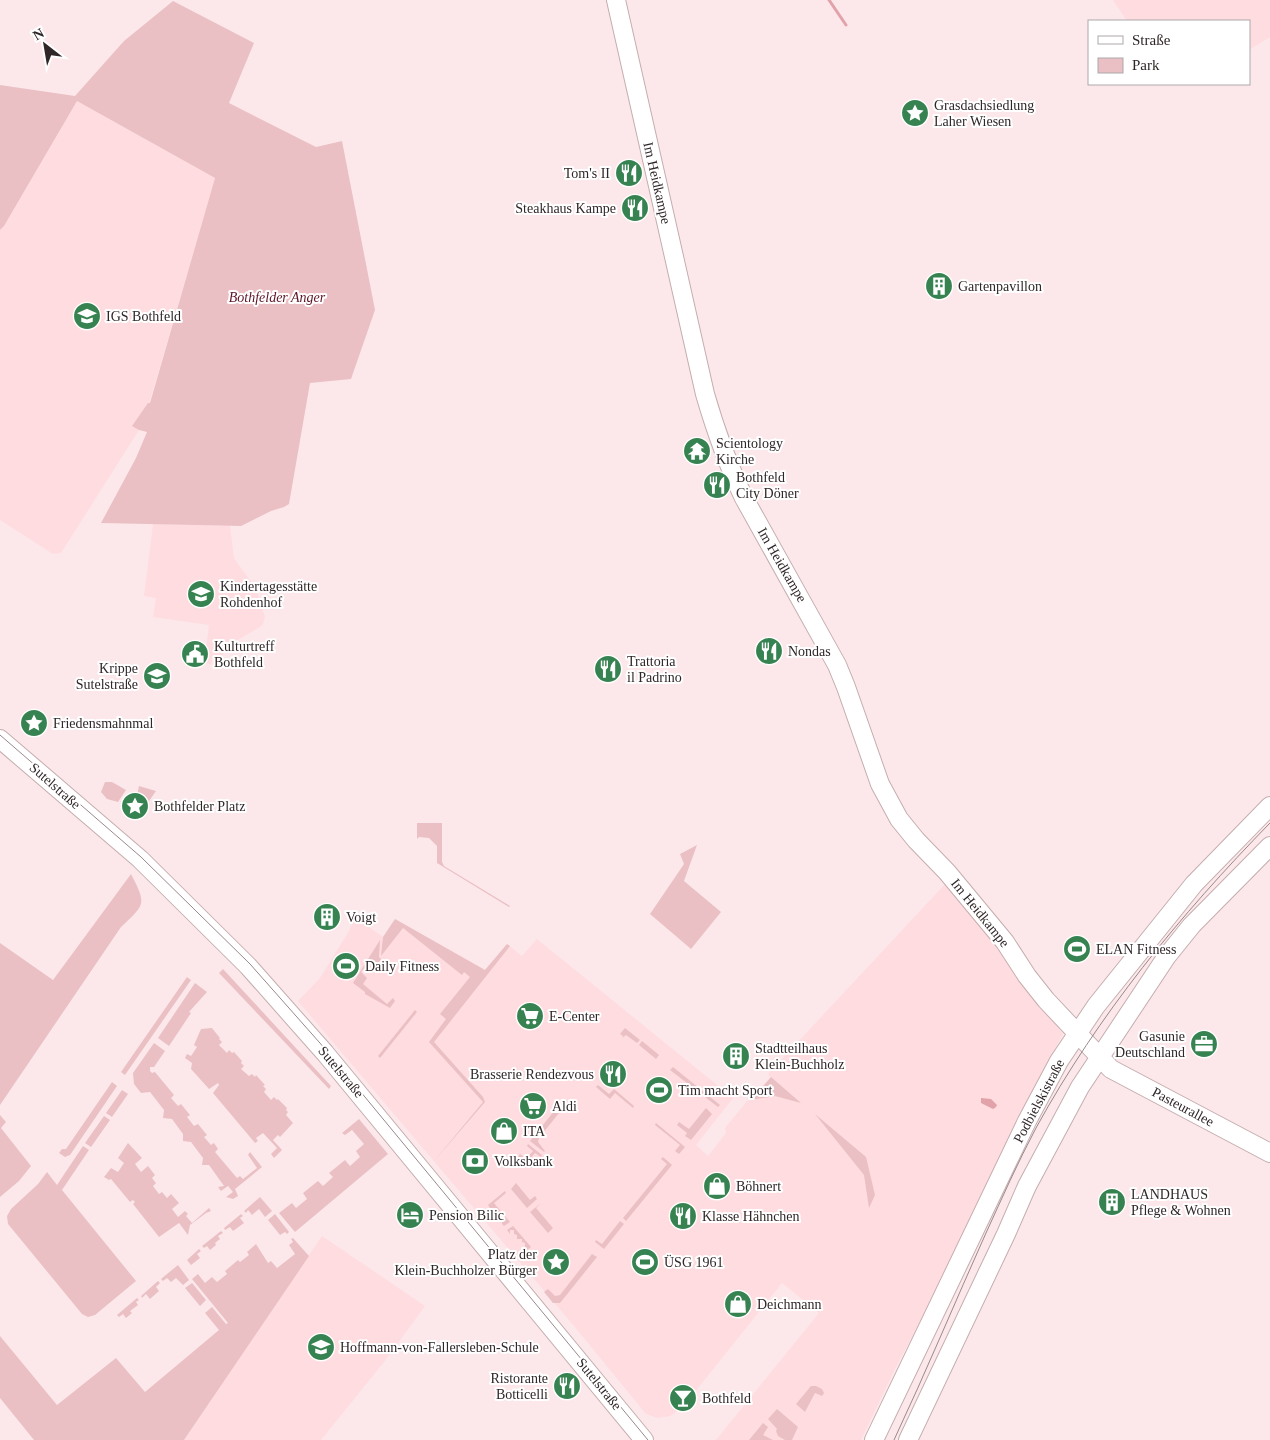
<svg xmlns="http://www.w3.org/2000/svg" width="1270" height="1440" font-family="Georgia,serif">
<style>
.built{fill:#fedcdf}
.green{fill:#eac0c4}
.water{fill:#e2a2a9}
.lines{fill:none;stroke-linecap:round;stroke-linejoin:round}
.stream{stroke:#e2a2a9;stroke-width:3}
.secondary-casing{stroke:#c5adaf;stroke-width:20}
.secondary{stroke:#fff;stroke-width:18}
.tram{stroke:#98898b;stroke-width:1}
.labels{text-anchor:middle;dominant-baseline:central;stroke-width:4;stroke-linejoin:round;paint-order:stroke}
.poi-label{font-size:14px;fill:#2f2627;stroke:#fff;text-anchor:start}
.street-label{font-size:14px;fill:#2f2627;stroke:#fff}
.park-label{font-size:14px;font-style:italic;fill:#5e1425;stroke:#fff}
</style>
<rect width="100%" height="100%" fill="#fce8ea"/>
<path class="built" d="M1113 0H1270V37L1249 50V21H1127Z
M77 101 215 178 149 404 148 403 133 426 139 430 61 553 53 554 0 520V230L4 226Z
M153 524 230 526 234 558 256 589 265 617 263 624 260 627 236 641 221 656H215V658H212L211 664 204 663 209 625 153 617 156 598 144 596Z
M947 882 1063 1034 1028 1100 924 1314 895 1369 861 1440H716L819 1313 782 1283 682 1408 670 1416 658 1418 646 1414 574 1326 298 1001 320 978 349 931 355 917 383 937 395 919 485 970 507 944 522 956 537 939 733 1098 696 1145 708 1156 726 1133 725 1128 747 1101 751 1100 771 1078 768 1074Z
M322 1236 425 1306 384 1362 321 1440H184Z"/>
<path class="green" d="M173 1 254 43 229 103 316 147 342 141 375 310 351 379 310 383 289 504 284 507 271 511 241 526 101 523 136 458 147 432 139 430 132 426 148 403H150L215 178 77 101 4 226 0 230V85L75 96 124 41Z
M105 782H112L126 790 118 802 107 799 101 792Z
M139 786 156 791 149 801 137 796Z
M130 799 135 802 141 811 131 820 121 808Z
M417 823H442V862L444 866 510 906 509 907 437 863V846L429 838 419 837 417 839Z
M697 845 684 881 721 912 691 949 650 914 684 864 680 854Z
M131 874C147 905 145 904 121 927L0 1105V943L53 980Z
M395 919 485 970 507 944 510 946 434 1042 483 1097 485 1102 435 1160 483 1102 429 1042 446 1019 440 1014 470 977 464 972 462 975 403 928 381 956 383 937Z
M380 940 379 957 381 959 377 965 371 960 361 972 367 978 363 984 387 1004 393 998 395 1001 390 1008 365 994V992L353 983Z
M223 969 331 1086 329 1089 219 973Z
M187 977 191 980 125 1075 121 1072Z
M195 983 207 992 189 1012 191 1013 169 1046 158 1038Z
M415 1010 417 1012 380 1058 378 1056Z
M212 1028 220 1038 219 1039 222 1042 219 1045 227 1053 229 1050 232 1053 234 1052 242 1061 241 1063 244 1066 241 1069 249 1076 252 1074 255 1077 256 1075 265 1085 263 1086 266 1089 264 1092 271 1100 274 1097 277 1100 278 1099 287 1108 286 1110 288 1112 286 1115 293 1123 280 1137 278 1135 273 1140 282 1150 274 1158 271 1154 277 1148 263 1133 256 1138 258 1141 255 1143 213 1093 219 1085 218 1083 209 1089 191 1069 192 1063 185 1058 187 1054 191 1056 197 1047 194 1045 201 1029Z
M625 1028 640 1040 637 1043 626 1035 622 1038 623 1036 620 1034Z
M642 1041 659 1055 656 1059 639 1045Z
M154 1043 165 1051 154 1067H150V1071L152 1073 155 1072 174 1095 171 1098 178 1106 181 1104 190 1115 187 1117 194 1126 198 1124 207 1135 204 1137 211 1145 214 1143 218 1149 215 1152 237 1178 240 1176 243 1179 257 1168 248 1155 250 1152 262 1167 235 1189 238 1196 233 1199 226 1197 233 1192 228 1186 221 1191 218 1187 224 1186 209 1165H202L203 1158 191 1142 183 1141V1134L172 1119 163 1118 164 1110 150 1092 141 1093 134 1084 133 1073Z
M673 1067 720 1105 718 1107 670 1070Z
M771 1077 801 1103 775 1096 751 1100Z
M112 1082 117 1086 70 1155 65 1157 59 1153 62 1149H66Z
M598 1085 609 1094 614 1089 634 1106 633 1108 615 1093 610 1099 596 1087Z
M122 1090 128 1094 112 1117 106 1113Z
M559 1105 561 1108 559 1113 539 1138 538 1142 545 1151 544 1152 530 1141Z
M706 1108 712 1114 691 1140 685 1136 687 1133 677 1125 679 1122 689 1129Z
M815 1114 866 1157 875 1195 869 1208 864 1175Z
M0 1115 6 1122 1 1128 31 1166 19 1181 0 1197Z
M104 1116 110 1120 91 1147 85 1143Z
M359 1119 388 1154 295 1232 279 1213 292 1203 296 1208 307 1199 303 1193 318 1181 323 1186 333 1177 329 1173 345 1160 350 1166 360 1157 356 1151 364 1144 352 1130 345 1135 342 1133Z
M656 1123 685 1147 679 1154 675 1151 680 1145 655 1125Z
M128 1143 142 1158 135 1164 141 1172 148 1166 155 1175 152 1178 156 1183 153 1186 159 1194 162 1192 167 1198 171 1194 179 1203 172 1209 178 1217 185 1211 188 1214 186 1216 192 1223 209 1208 211 1211 206 1213 190 1225 188 1235 179 1223 159 1237 133 1204 135 1202 133 1200 130 1202 111 1179 109 1180 104 1177 111 1168 118 1172 124 1163 118 1158Z
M528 1144 542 1155 541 1157 535 1153 527 1162 533 1166 531 1168 518 1157 520 1154 526 1159 533 1151 527 1146Z
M83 1146 89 1150 62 1190 136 1281 95 1315 88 1317 82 1314 8 1224 7 1216 11 1209 38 1184 47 1172 57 1185Z
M663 1157 672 1165 626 1221 623 1218 667 1164 661 1159Z
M516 1183 530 1200 535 1196 537 1199 527 1208 511 1189Z
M505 1191 506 1193 494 1203 510 1222 504 1226 502 1224 503 1217 499 1216V1213L496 1212V1208H492V1211L488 1205Z
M260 1197 272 1211 265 1217 259 1209 252 1215 248 1210 246 1213 244 1211Z
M541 1203 536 1208 553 1228 548 1233 530 1212Z
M241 1214 243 1216 240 1218 244 1223 233 1231 230 1227 225 1230 224 1228Z
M275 1214 289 1232 287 1234 285 1232 280 1235 268 1220Z
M620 1221 624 1224 604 1249 595 1242 596 1240 602 1244Z
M513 1226 531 1247 522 1254 520 1252 525 1248V1243L522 1242V1239H517V1235L514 1234V1230H510V1234L507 1230Z
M221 1231 223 1233 218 1236 220 1239 215 1243 216 1245 210 1250 207 1246 204 1248 202 1246Z
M293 1238 309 1256 184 1440H34L0 1398V1336L57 1405 116 1358 145 1392 219 1330 205 1313 212 1307 226 1324 228 1323 192 1279 198 1274 205 1283 212 1277 217 1282 227 1274 225 1271 238 1260 240 1262 249 1255 247 1252 256 1244 268 1263 271 1261 277 1268 295 1254 289 1245 293 1242 291 1239Z
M199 1249 201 1251 197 1254 200 1258 191 1265 187 1260Z
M592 1254 597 1257 560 1303H553L544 1292 548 1289 555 1296 560 1295Z
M178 1265 189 1280 183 1285 176 1278 171 1282 167 1278 163 1281 161 1279Z
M158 1281 160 1283 156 1287 159 1291 150 1299 146 1294 142 1298 141 1296Z
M192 1283 206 1300 200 1306 185 1288Z
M137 1298 139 1300 136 1302 138 1305 130 1311 132 1313 126 1318 123 1314 119 1317 117 1315Z
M811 1386H816L822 1389 824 1393 822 1396 815 1393 805 1412 796 1404Z
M777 1409 798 1427 792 1440H785L778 1436 776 1431 777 1429 768 1419Z
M763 1423 768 1427 763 1435 773 1440H749Z"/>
<path class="water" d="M981 1098 991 1099 997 1105 996 1107 993 1109 981 1103Z"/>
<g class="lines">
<path class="stream" d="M829 0 846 25"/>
<g class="secondary-casing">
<path id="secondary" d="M616 0 705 394C716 432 727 463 744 498L837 665 846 687 880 784 899 819 916 840 947 872 1005 942 1027 976 1046 1000 1111 1069 1270 1153
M0 739 140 859 248 966 325 1053 644 1440
M874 1440 1027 1121 1059 1061 1096 1006 1194 884 1270 806
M908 1440 1006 1234 1027 1186 1080 1087 1167 956 1192 925 1270 846"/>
</g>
<use href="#secondary" class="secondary"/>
<path class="tram" d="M0 735 141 857 250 964 327 1051 648 1440
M894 1440C926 1372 955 1302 986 1233 1002 1198 1018 1162 1036 1128 1098 1015 1180 915 1270 823"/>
</g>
<defs>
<g id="sight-disc" transform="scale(1.4375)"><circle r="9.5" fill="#378251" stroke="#fff"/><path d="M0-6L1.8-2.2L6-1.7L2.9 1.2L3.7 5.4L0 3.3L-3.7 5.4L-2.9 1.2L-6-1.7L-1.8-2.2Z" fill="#fff"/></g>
<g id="restaurant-disc" transform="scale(1.4375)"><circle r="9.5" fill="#378251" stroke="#fff"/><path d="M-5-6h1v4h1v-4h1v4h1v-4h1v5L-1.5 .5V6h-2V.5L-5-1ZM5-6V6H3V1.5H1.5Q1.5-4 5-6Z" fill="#fff"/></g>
<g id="building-disc" transform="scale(1.4375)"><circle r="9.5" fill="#378251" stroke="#fff"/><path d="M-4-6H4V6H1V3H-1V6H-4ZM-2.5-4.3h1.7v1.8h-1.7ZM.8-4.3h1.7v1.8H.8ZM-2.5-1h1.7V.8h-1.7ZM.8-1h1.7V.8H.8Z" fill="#fff"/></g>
<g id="school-disc" transform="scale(1.4375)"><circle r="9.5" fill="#378251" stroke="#fff"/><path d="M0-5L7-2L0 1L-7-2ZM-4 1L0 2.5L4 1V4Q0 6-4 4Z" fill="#fff"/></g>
<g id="temple-disc" transform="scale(1.4375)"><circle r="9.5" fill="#378251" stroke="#fff"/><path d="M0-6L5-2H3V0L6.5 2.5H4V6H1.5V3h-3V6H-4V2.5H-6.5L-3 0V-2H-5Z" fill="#fff"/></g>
<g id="civic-disc" transform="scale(1.4375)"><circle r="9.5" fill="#378251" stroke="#fff"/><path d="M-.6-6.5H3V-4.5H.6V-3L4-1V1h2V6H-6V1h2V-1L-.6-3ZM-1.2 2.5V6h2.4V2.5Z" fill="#fff"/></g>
<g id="stadium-disc" transform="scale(1.4375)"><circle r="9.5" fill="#378251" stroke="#fff"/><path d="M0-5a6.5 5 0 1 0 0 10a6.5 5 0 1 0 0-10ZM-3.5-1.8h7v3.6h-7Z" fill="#fff"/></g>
<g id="supermarket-disc" transform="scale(1.4375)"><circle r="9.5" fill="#378251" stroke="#fff"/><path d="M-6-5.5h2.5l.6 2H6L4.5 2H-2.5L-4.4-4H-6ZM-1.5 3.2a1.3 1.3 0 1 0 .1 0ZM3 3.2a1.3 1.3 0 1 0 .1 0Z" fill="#fff"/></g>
<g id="office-disc" transform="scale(1.4375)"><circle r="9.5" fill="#378251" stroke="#fff"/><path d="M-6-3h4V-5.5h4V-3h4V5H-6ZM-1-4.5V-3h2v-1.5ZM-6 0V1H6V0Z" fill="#fff"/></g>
<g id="shop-disc" transform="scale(1.4375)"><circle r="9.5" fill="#378251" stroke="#fff"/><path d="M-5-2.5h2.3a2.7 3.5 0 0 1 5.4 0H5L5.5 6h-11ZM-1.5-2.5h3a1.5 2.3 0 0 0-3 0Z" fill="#fff"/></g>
<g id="bank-disc" transform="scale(1.4375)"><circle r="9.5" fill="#378251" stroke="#fff"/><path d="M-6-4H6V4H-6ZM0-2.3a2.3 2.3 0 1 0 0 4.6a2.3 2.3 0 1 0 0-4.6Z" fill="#fff"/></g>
<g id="hotel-disc" transform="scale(1.4375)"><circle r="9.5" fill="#378251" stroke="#fff"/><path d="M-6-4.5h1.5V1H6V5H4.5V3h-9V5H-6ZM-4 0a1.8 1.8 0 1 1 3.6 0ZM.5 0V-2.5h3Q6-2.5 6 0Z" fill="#fff"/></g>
<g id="bar-disc" transform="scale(1.4375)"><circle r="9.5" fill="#378251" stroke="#fff"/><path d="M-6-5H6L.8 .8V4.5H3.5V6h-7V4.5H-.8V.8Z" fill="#fff"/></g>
</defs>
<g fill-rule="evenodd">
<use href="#sight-disc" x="915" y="113"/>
<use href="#restaurant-disc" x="629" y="173"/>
<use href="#restaurant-disc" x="635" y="208"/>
<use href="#building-disc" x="939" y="286"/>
<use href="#school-disc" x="87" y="316"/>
<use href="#temple-disc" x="697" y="451"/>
<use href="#restaurant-disc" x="717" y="485"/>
<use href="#school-disc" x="201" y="594"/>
<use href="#restaurant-disc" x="769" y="651"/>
<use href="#civic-disc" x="195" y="654"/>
<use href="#restaurant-disc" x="608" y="669"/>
<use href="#school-disc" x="157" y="676"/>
<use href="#sight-disc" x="34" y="723"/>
<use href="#sight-disc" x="135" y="806"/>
<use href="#building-disc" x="327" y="917"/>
<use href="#stadium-disc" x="1077" y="949"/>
<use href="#stadium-disc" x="346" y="966"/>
<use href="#supermarket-disc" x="530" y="1016"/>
<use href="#office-disc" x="1204" y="1044"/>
<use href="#building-disc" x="736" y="1056"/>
<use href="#restaurant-disc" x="613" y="1074"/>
<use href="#stadium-disc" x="659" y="1090"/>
<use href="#supermarket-disc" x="533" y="1106"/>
<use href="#shop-disc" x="504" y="1131"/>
<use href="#bank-disc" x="475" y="1161"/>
<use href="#shop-disc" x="717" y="1186"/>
<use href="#building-disc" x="1112" y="1202"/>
<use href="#hotel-disc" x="410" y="1215"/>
<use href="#restaurant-disc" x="683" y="1216"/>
<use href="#sight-disc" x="556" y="1262"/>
<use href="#stadium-disc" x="645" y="1262"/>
<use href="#shop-disc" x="738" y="1304"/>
<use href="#school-disc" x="321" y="1347"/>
<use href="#restaurant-disc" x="567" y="1386"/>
<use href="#bar-disc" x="683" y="1398"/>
</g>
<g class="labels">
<g class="poi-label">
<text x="934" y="105">Grasdachsiedlung<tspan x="934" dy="16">Laher Wiesen</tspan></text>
<text x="610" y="173" text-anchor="end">Tom's II</text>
<text x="616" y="208" text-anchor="end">Steakhaus Kampe</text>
<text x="958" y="286">Gartenpavillon</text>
<text x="106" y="316">IGS Bothfeld</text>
<text x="716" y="443">Scientology<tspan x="716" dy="16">Kirche</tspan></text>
<text x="736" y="477">Bothfeld<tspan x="736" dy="16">City Döner</tspan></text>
<text x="220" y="586">Kindertagesstätte<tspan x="220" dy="16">Rohdenhof</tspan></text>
<text x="214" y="646">Kulturtreff<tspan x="214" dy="16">Bothfeld</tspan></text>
<text x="788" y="651">Nondas</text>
<text x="627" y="661">Trattoria<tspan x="627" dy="16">il Padrino</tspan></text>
<text x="138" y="668" text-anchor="end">Krippe<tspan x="138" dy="16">Sutelstraße</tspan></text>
<text x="53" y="723">Friedensmahnmal</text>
<text x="154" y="806">Bothfelder Platz</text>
<text x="346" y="917">Voigt</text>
<text x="1096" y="949">ELAN Fitness</text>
<text x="365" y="966">Daily Fitness</text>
<text x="549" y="1016">E-Center</text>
<text x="1185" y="1036" text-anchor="end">Gasunie<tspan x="1185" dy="16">Deutschland</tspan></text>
<text x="755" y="1048">Stadtteilhaus<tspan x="755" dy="16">Klein-Buchholz</tspan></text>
<text x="594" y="1074" text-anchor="end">Brasserie Rendezvous</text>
<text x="678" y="1090">Tim macht Sport</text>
<text x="552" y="1106">Aldi</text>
<text x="523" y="1131">ITA</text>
<text x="494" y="1161">Volksbank</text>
<text x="736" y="1186">Böhnert</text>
<text x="1131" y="1194">LANDHAUS<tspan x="1131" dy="16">Pflege &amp; Wohnen</tspan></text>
<text x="429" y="1215">Pension Bilic</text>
<text x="702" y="1216">Klasse Hähnchen</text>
<text x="537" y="1254" text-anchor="end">Platz der<tspan x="537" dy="16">Klein-Buchholzer Bürger</tspan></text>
<text x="664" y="1262">ÜSG 1961</text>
<text x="757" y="1304">Deichmann</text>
<text x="340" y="1347">Hoffmann-von-Fallersleben-Schule</text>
<text x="548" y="1378" text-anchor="end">Ristorante<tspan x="548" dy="16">Botticelli</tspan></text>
<text x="702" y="1398">Bothfeld</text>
</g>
<g class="street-label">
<text transform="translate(657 183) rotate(77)">Im Heidkampe</text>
<text transform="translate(782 565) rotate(60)">Im Heidkampe</text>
<text transform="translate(55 786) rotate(41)">Sutelstraße</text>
<text transform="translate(980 913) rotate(51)">Im Heidkampe</text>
<text transform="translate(341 1072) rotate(50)">Sutelstraße</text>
<text transform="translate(1039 1101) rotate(-62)">Podbielskistraße</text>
<text transform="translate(1183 1107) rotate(28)">Pasteurallee</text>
<text transform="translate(599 1384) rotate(51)">Sutelstraße</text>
</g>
<g class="park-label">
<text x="277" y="297">Bothfelder Anger</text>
</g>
</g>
<rect x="1088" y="20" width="162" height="65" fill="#ffffff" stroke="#aca8a9"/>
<rect x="1098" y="36" width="25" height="8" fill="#ffffff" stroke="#aca8a9"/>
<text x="1132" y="45" font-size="15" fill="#2f2627">Straße</text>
<rect x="1098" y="58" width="25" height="15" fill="#eac0c4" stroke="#aca8a9"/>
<text x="1132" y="70" font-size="15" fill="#2f2627">Park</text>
<g transform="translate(45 45) rotate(329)" stroke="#ffffff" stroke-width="4" paint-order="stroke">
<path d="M0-4L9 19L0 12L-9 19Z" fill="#2f2627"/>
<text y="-8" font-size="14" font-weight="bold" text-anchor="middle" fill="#2f2627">N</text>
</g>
</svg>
